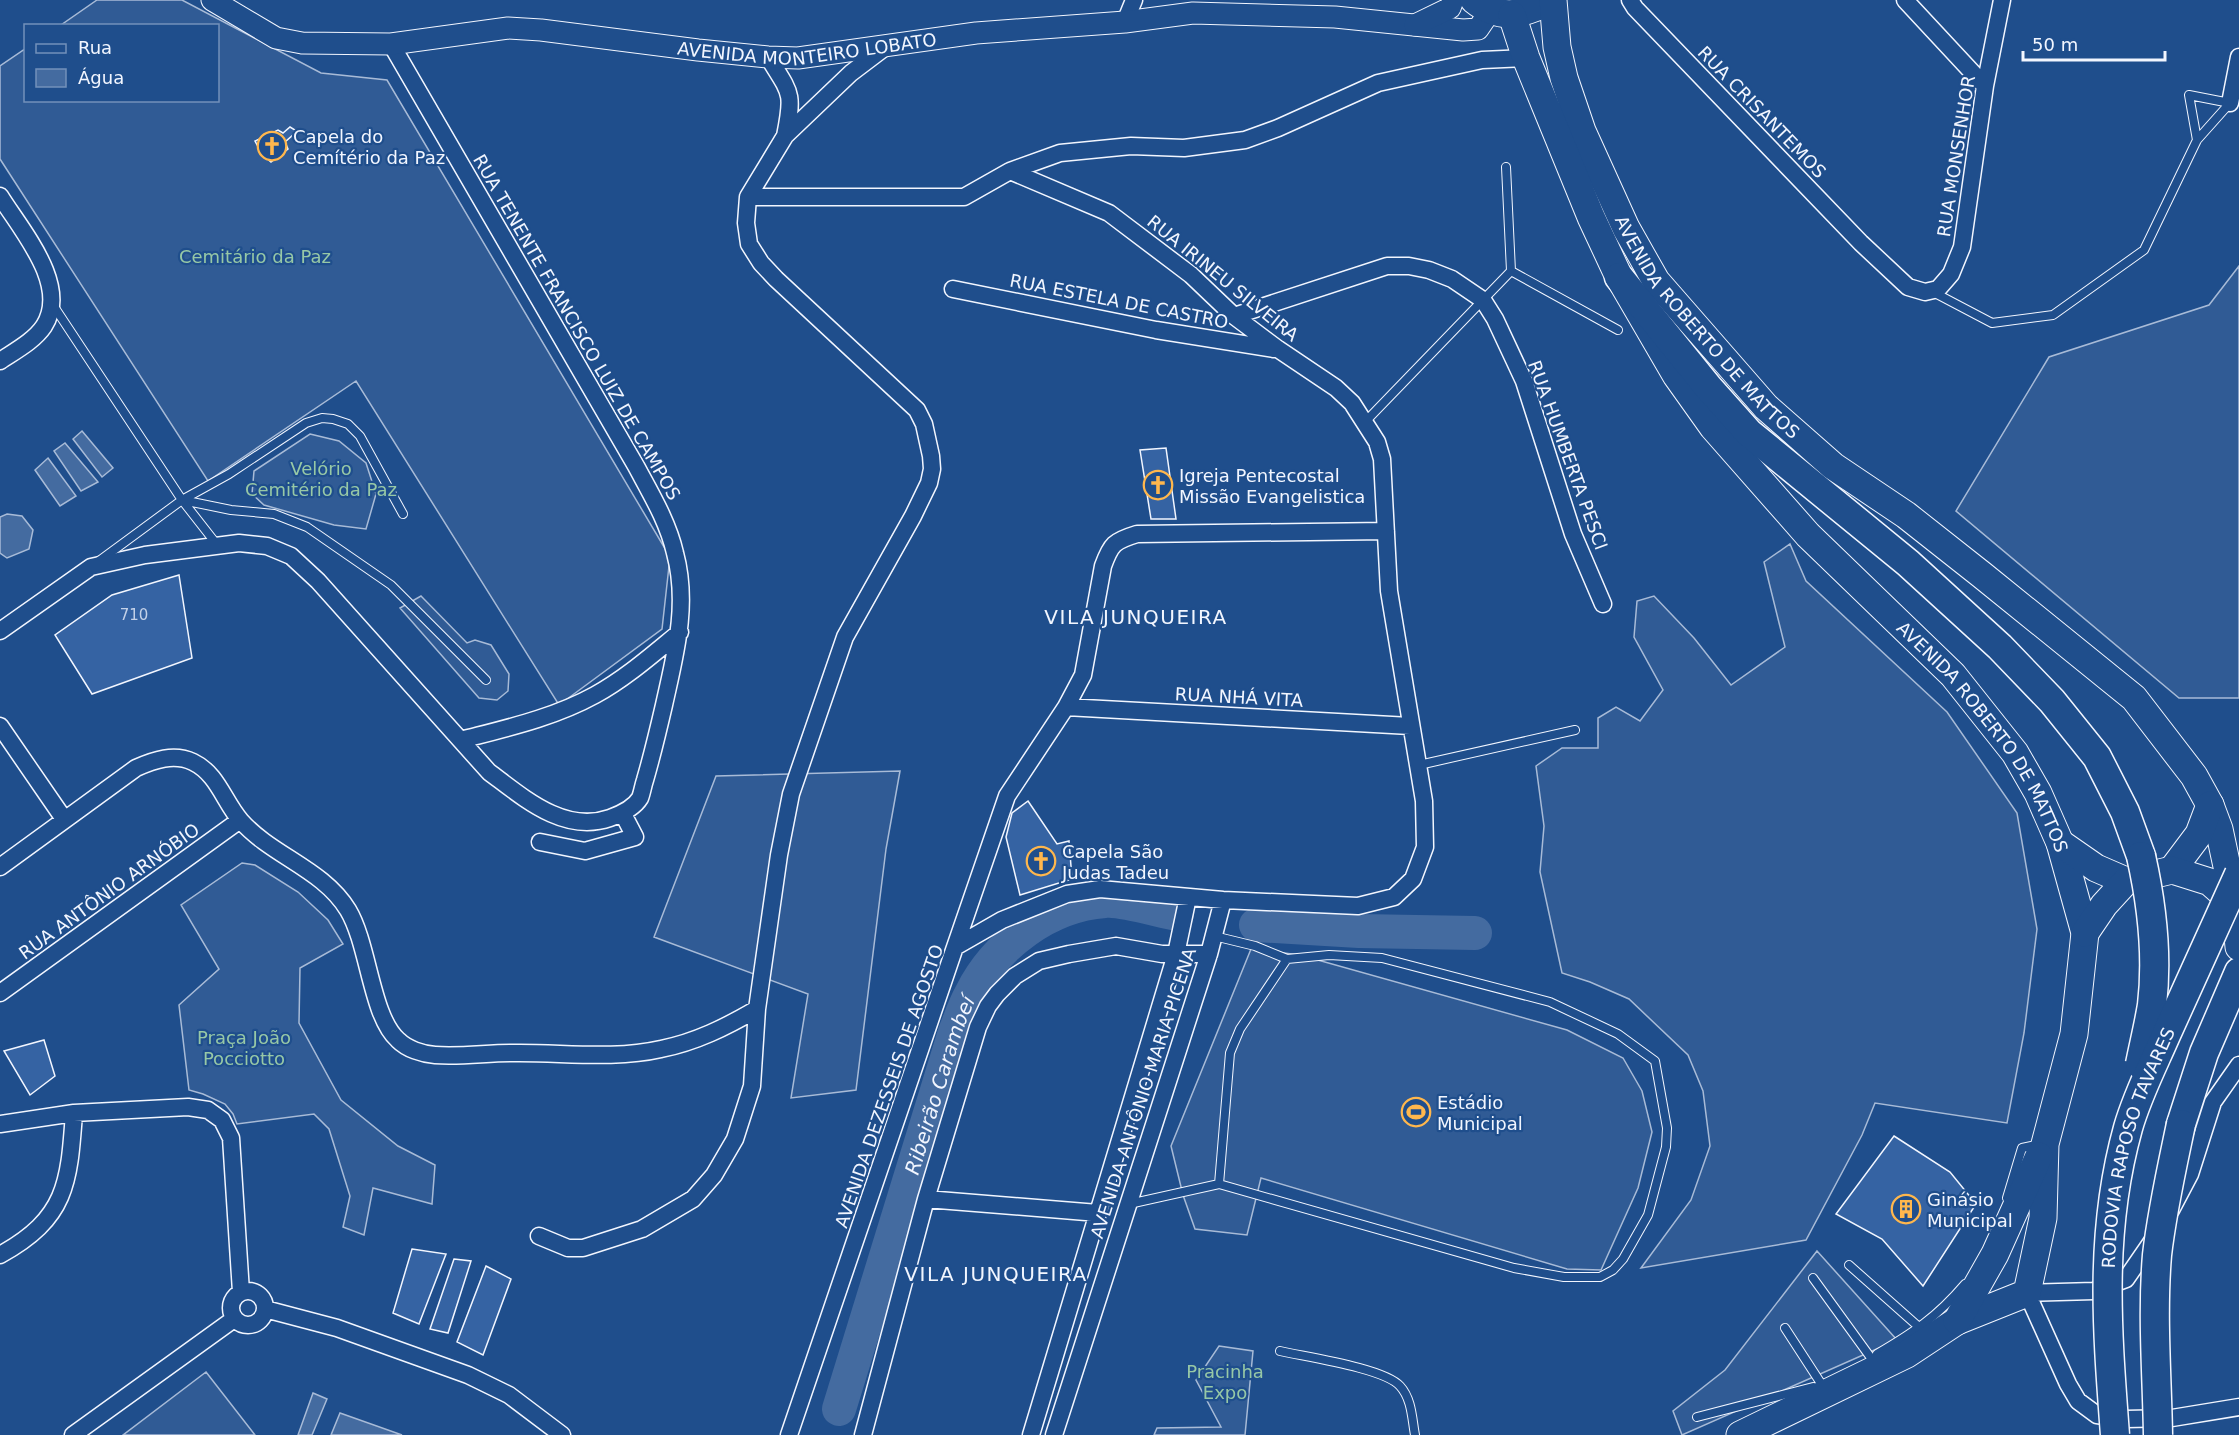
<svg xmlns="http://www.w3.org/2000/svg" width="2239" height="1435" font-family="'DejaVu Sans',sans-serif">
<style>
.built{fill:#305b95;stroke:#a8bbd7;stroke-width:1.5}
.water{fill:#446ba0;stroke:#a8bbd7;stroke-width:1.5}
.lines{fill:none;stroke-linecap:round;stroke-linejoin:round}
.river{stroke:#446ba0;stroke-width:34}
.building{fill:#3563a3;stroke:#f2f6ff;stroke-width:1.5}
.service-casing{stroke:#f2f6ff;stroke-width:10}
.minor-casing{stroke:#f2f6ff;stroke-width:19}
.tertiary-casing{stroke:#f2f6ff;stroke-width:23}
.primary-casing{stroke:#f2f6ff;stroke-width:29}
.trunk-casing{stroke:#f2f6ff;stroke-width:31}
.service{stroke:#1f4e8c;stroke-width:8}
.minor{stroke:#1f4e8c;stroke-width:16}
.tertiary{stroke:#1f4e8c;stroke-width:21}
.primary{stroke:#1f4e8c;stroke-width:27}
.trunk{stroke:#1f4e8c;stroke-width:28}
.trunk-bridge-casing{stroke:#f2f6ff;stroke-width:31;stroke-linecap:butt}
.trunk-bridge{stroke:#1f4e8c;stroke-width:28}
.labels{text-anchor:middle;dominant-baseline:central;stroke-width:4.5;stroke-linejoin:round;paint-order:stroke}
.number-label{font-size:15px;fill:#c3d1e8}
.street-label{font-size:18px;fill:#f2f6ff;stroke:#1f4e8c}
.poi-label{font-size:18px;fill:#f2f6ff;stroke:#1f4e8c;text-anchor:start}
.park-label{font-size:18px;fill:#97c8a6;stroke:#1f4e8c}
.neighbourhood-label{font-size:20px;letter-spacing:1.5px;fill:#f2f6ff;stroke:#1f4e8c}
.water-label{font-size:20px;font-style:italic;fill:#f2f6ff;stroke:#1f4e8c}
</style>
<rect width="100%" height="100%" fill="#1f4e8c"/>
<path class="built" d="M97 0H182L321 73 387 80 670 557 662 629 559 705 356 381 208 481 0 159V66L25 49 26 100H218V26L61 25Z
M2239 266V698H2179L1956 511 2049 357 2209 305Z
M310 434 339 441 366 463 376 494 366 529 334 525 264 505 252 494 254 471Z
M1790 544 1806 581 1947 712 2017 813 2037 929 2024 1033 2007 1123 1875 1103 1862 1135 1806 1240 1641 1268 1691 1200 1710 1146 1703 1091 1688 1055 1629 999 1590 982 1562 973 1540 872 1544 826 1536 766 1562 748H1598V718L1616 707 1640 721 1663 690 1634 637 1637 601 1654 596 1694 638 1731 685 1785 647 1764 562Z
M421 596 467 643 475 640 491 645 509 674 508 691 497 700 479 698 400 608Z
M900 771 886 849 856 1090 791 1098 808 994 654 937 716 776Z
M242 863 255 865 298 892 328 920 343 944 300 968 299 1023 341 1100 398 1146 435 1165 432 1204 373 1188 364 1235 343 1227 350 1196 329 1129 314 1114 237 1124 233 1114 225 1104 203 1094 189 1090 179 1005 219 969 181 905Z
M1251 949 1300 955 1567 1030 1623 1058 1642 1091 1652 1132 1638 1188 1601 1270 1567 1269 1261 1178 1247 1235 1195 1229 1183 1195 1171 1146Z
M1817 1251 1897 1340 1682 1435 1673 1411 1725 1370Z
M1219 1346 1253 1351 1245 1435H1154L1157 1428 1221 1427 1196 1380Z
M206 1372 255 1435H123Z"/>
<path class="water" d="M82 431 113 468 102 477 73 439Z
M65 443 98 482 81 491 54 451Z
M48 458 76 496 60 506 35 470Z
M7 514 22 516 33 530 29 549 7 558 0 553V517Z
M313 1393 327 1399 312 1435H298Z
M340 1413 402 1435H331Z"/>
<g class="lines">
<g class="river">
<path d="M1256 925 1359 931 1475 933"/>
<path id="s1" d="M839 1409 955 1032C960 1020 964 1006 971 994 996 944 1049 905 1105 901 1120 899 1160 911 1177 914"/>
</g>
</g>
<path class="building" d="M290 127 295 130 294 134 285 142 288 149 271 162 262 154 255 141 278 130 283 133Z
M1166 448 1176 519H1151L1140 450Z
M179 575 192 658 92 694 55 635 112 595Z
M1028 801 1057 844 1069 841 1072 879 1020 895 1006 837 1012 813Z
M44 1040 55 1076 30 1095 4 1051Z
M1894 1136 1950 1172 1976 1204 1923 1286 1882 1239 1836 1214Z
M412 1249 446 1254 419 1324 393 1313Z
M454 1259 471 1261 448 1333 430 1329Z
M486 1266 511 1279 483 1355 457 1342Z"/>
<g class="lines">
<g class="service-casing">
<path id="service" d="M1506 167 1511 271
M1511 271 1618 330
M1933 292 1992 323 2053 315 2144 250 2197 140 2230 103 2189 95 2197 140
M53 305 182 500 218 546
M1365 422 1511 271
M182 500 229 474 306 423 322 418 333 419 348 424 360 436 403 514
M99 561 182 500 231 510 274 514 307 527 391 585 486 680
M1419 765 1575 730
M1219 1184 1230 1053 1240 1029 1287 959
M2007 1198 2022 1148 2040 1144
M1129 1204 1219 1184 1514 1268 1564 1277H1600L1613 1270 1623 1259 1648 1215 1666 1147 1667 1128 1655 1061 1618 1034 1550 1002 1382 958 1329 955 1287 959 1255 946 1214 936
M1849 1265 1920 1328
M1813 1278 1871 1358
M1785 1328 1822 1385
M1280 1351C1306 1357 1384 1368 1400 1386 1412 1399 1412 1419 1415 1435
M1877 1354C1913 1333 1937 1317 1965 1284
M1697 1417 1813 1387"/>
</g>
<g class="minor-casing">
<path id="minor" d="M1630 0 1635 8 1861 243 1908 287 1925 292 1938 289 1951 274 1962 247 1985 86 2002 0
M1905 0 1985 86
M1125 22 1134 0
M768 57C791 94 794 92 785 136
M2230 103 2239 57
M1010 171 1060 153 1131 146 1184 148 1245 140 1278 128 1378 83 1482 60 1526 58
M0 196C21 230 70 285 44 326 34 341 15 351 0 361
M748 197H964L1010 171 1109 213 1191 275 1234 316 1278 349 1336 388 1352 403 1377 442 1382 459 1389 591 1424 801 1425 847 1413 879 1394 897 1358 906 1223 900 1100 889 1067 894 1002 920 955 947 789 1435
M953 289 1156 330 1274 349
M1234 316 1387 266H1409L1429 270 1452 279 1483 300 1495 319 1524 381 1573 534 1603 604
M0 631 91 567 145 555 239 543 267 546 291 556 318 581 489 772C524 798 564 834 610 818 621 814 634 808 640 798 642 793 643 786 645 780 652 756 658 731 664 705 675 655 689 605 675 553 668 522 651 494 636 466L391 44
M1066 707 1410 726
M0 726 64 819
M461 740C507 728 553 718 595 695 626 678 653 654 680 632
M540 842 585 851 635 837 623 814
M0 867 136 768C154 760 174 753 193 762 218 774 224 802 241 821 272 856 323 869 348 910 369 945 371 1016 398 1040 407 1049 422 1054 435 1055 460 1057 487 1053 512 1053 561 1052 613 1060 661 1049 696 1042 726 1027 757 1009
M955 947 1007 796 1066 707 1083 675 1103 566C1111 544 1114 541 1137 534L1386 531
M0 993 240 820
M0 1124 74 1113 188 1107 208 1110 222 1120 231 1138 241 1292
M926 1199 1098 1213
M2171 1210 2190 1174 2213 1102 2239 1065
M539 1236 568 1248H583L642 1229 693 1199 714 1175 735 1139 752 1086 757 1009 779 855 791 794 845 637 913 516 929 483 932 469 931 456 924 424 917 410 776 279 761 263 749 244 746 223 748 197 785 136 851 73 888 45
M2155 1237 2126 1279 2094 1291 2027 1293 2068 1384 2078 1401 2097 1415 2126 1419 2172 1418 2239 1407
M0 1255C67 1218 69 1183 74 1113
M231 1308a17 17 0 1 1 34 0a17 17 0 1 1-34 0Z
M265 1309 337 1328 468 1375 509 1395 562 1435
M73 1435 234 1319
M863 1435 926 1199 978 1027 988 1006 997 994 1015 976 1039 961 1069 954 1116 946 1162 954H1209
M1031 1435 1176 954 1188 897
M1054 1435 1209 954 1223 900"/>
</g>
<g class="tertiary-casing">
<g id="tertiary">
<path id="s2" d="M212 0 276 38 302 43 391 44 508 28 541 30 698 50 768 57 798 58 976 33 1125 22 1193 13 1335 17 1463 30 1478 29 1491 10"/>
<path d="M1415 25 1450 8 1453 0"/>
</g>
</g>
<g class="primary-casing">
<g id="primary">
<path d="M1474 0C1501 22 1525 14 1552 0"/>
<path id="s3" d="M1553 0 1557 47 1564 78 1582 131 1626 228 1656 281 1766 407 1833 466 1906 515 1982 575 2134 698 2194 776 2210 805 2219 829 2235 904 2239 947"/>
<path id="s4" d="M1512 15 1526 58 1591 217 1619 277 1676 375 1713 427 1808 535 1953 675 2015 753 2038 793 2060 843 2085 933 2074 1034 2045 1144 2043 1218 2027 1293 1957 1321 1907 1354 1740 1435"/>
<path d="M2060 843 2096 868 2126 881"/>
<path d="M2172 870 2199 834 2210 805"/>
<path d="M2085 933 2104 905 2126 881 2172 870 2210 882 2235 904"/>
<path d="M1957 1321 1995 1254 2039 1156"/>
</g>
</g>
<g class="trunk-casing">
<path id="trunk" d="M1619 277 1708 387 1749 433 1908 563 2000 647 2052 701 2097 757 2125 812 2141 856
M2181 1124 2204 1053 2239 972"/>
</g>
<use href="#service" class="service"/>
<use href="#minor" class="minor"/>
<use href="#tertiary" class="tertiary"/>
<use href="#primary" class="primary"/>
<use href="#trunk" class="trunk"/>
<g class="trunk-bridge-casing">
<g id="trunk-bridge">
<path d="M2140 1064C2144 1044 2149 1024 2152 1005 2158 954 2152 905 2141 856"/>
<path id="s5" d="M2115 1435C2107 1329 2099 1232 2128 1128 2137 1096 2153 1065 2166 1035 2190 981 2215 928 2239 874"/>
<path d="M2158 1435C2157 1376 2152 1315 2157 1255 2162 1211 2172 1167 2181 1124"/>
</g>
</g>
<use href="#trunk-bridge" class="trunk-bridge"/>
</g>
<defs>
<g id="church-ring" transform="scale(1.5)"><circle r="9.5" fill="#1f4e8c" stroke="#ffb74d" stroke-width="1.5"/><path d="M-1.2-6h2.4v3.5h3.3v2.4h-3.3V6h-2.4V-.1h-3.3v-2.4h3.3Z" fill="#ffb74d"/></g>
<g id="stadium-ring" transform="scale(1.5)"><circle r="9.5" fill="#1f4e8c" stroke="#ffb74d" stroke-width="1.5"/><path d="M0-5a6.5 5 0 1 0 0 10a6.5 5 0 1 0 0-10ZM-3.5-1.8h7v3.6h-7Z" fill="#ffb74d"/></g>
<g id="building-ring" transform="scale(1.5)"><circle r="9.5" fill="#1f4e8c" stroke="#ffb74d" stroke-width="1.5"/><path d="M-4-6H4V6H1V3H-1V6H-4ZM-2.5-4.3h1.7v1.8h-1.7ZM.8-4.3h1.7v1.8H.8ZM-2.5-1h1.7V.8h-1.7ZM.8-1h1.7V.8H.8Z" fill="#ffb74d"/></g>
</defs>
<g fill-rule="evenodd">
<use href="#church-ring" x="272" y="146"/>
<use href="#church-ring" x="1158" y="485"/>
<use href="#church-ring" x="1041" y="861"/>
<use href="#stadium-ring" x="1416" y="1112"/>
<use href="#building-ring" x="1906" y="1209"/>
</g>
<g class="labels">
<g class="number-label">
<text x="134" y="615">710</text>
</g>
<g class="street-label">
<text stroke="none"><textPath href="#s2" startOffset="609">AVENIDA MONTEIRO LOBATO</textPath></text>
<text transform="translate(1762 112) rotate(46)">RUA CRISANTEMOS</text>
<text transform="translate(1956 156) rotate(-81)">RUA MONSENHOR</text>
<text transform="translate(1223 278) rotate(39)">RUA IRINEU SILVEIRA</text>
<text transform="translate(1119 301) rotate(11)">RUA ESTELA DE CASTRO</text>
<text stroke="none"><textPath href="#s3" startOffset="370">AVENIDA ROBERTO DE MATTOS</textPath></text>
<text transform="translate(577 327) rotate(60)">RUA TENENTE FRANCISCO LUIZ DE CAMPOS</text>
<text transform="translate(1568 455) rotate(70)">RUA HUMBERTA PESCI</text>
<text transform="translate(1239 697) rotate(3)">RUA NHÁ VITA</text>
<text stroke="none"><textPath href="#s4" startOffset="874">AVENIDA ROBERTO DE MATTOS</textPath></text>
<text transform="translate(109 891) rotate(-36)">RUA ANTÔNIO ARNÓBIO</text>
<text transform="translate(889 1086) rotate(-71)">AVENIDA DEZESSEIS DE AGOSTO</text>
<text transform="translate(1143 1093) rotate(-72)">AVENIDA ANTÔNIO MARIA PICENA</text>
<text stroke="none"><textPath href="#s5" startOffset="292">RODOVIA RAPOSO TAVARES</textPath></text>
</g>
<g class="poi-label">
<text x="293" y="136">Capela do<tspan x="293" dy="21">Cemítério da Paz</tspan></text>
<text x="1179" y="475">Igreja Pentecostal<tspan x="1179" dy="21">Missão Evangelistica</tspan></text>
<text x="1062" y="851">Capela São<tspan x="1062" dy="21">Judas Tadeu</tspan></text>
<text x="1437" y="1102">Estádio<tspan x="1437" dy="21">Municipal</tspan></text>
<text x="1927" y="1199">Ginásio<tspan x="1927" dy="21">Municipal</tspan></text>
</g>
<g class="park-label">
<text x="255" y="256">Cemitário da Paz</text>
<text x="321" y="468">Velório<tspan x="321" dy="21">Cemitério da Paz</tspan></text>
<text x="244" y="1037">Praça João<tspan x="244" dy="21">Pocciotto</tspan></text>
<text x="1225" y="1371">Pracinha<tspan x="1225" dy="21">Expo</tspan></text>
</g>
<g class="neighbourhood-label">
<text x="1136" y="617">VILA JUNQUEIRA</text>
<text x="996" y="1274">VILA JUNQUEIRA</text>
</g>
<g class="water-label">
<text stroke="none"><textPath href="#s1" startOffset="339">Ribeirão Carambeí</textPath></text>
</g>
</g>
<rect x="24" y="24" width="195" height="78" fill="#1f4e8c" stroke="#7391ba" stroke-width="1.5"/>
<rect x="36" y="44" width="30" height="9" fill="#1f4e8c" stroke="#7391ba" stroke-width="1.5"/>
<text x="78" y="54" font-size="18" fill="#f2f6ff">Rua</text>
<rect x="36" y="69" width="30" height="18" fill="#446ba0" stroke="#7391ba" stroke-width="1.5"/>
<text x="78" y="84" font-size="18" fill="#f2f6ff">Água</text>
<path d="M2023 51v9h142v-9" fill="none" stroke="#f2f6ff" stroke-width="3"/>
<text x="2032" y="51" font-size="18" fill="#f2f6ff" stroke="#1f4e8c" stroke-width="4.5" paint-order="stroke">50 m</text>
</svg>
